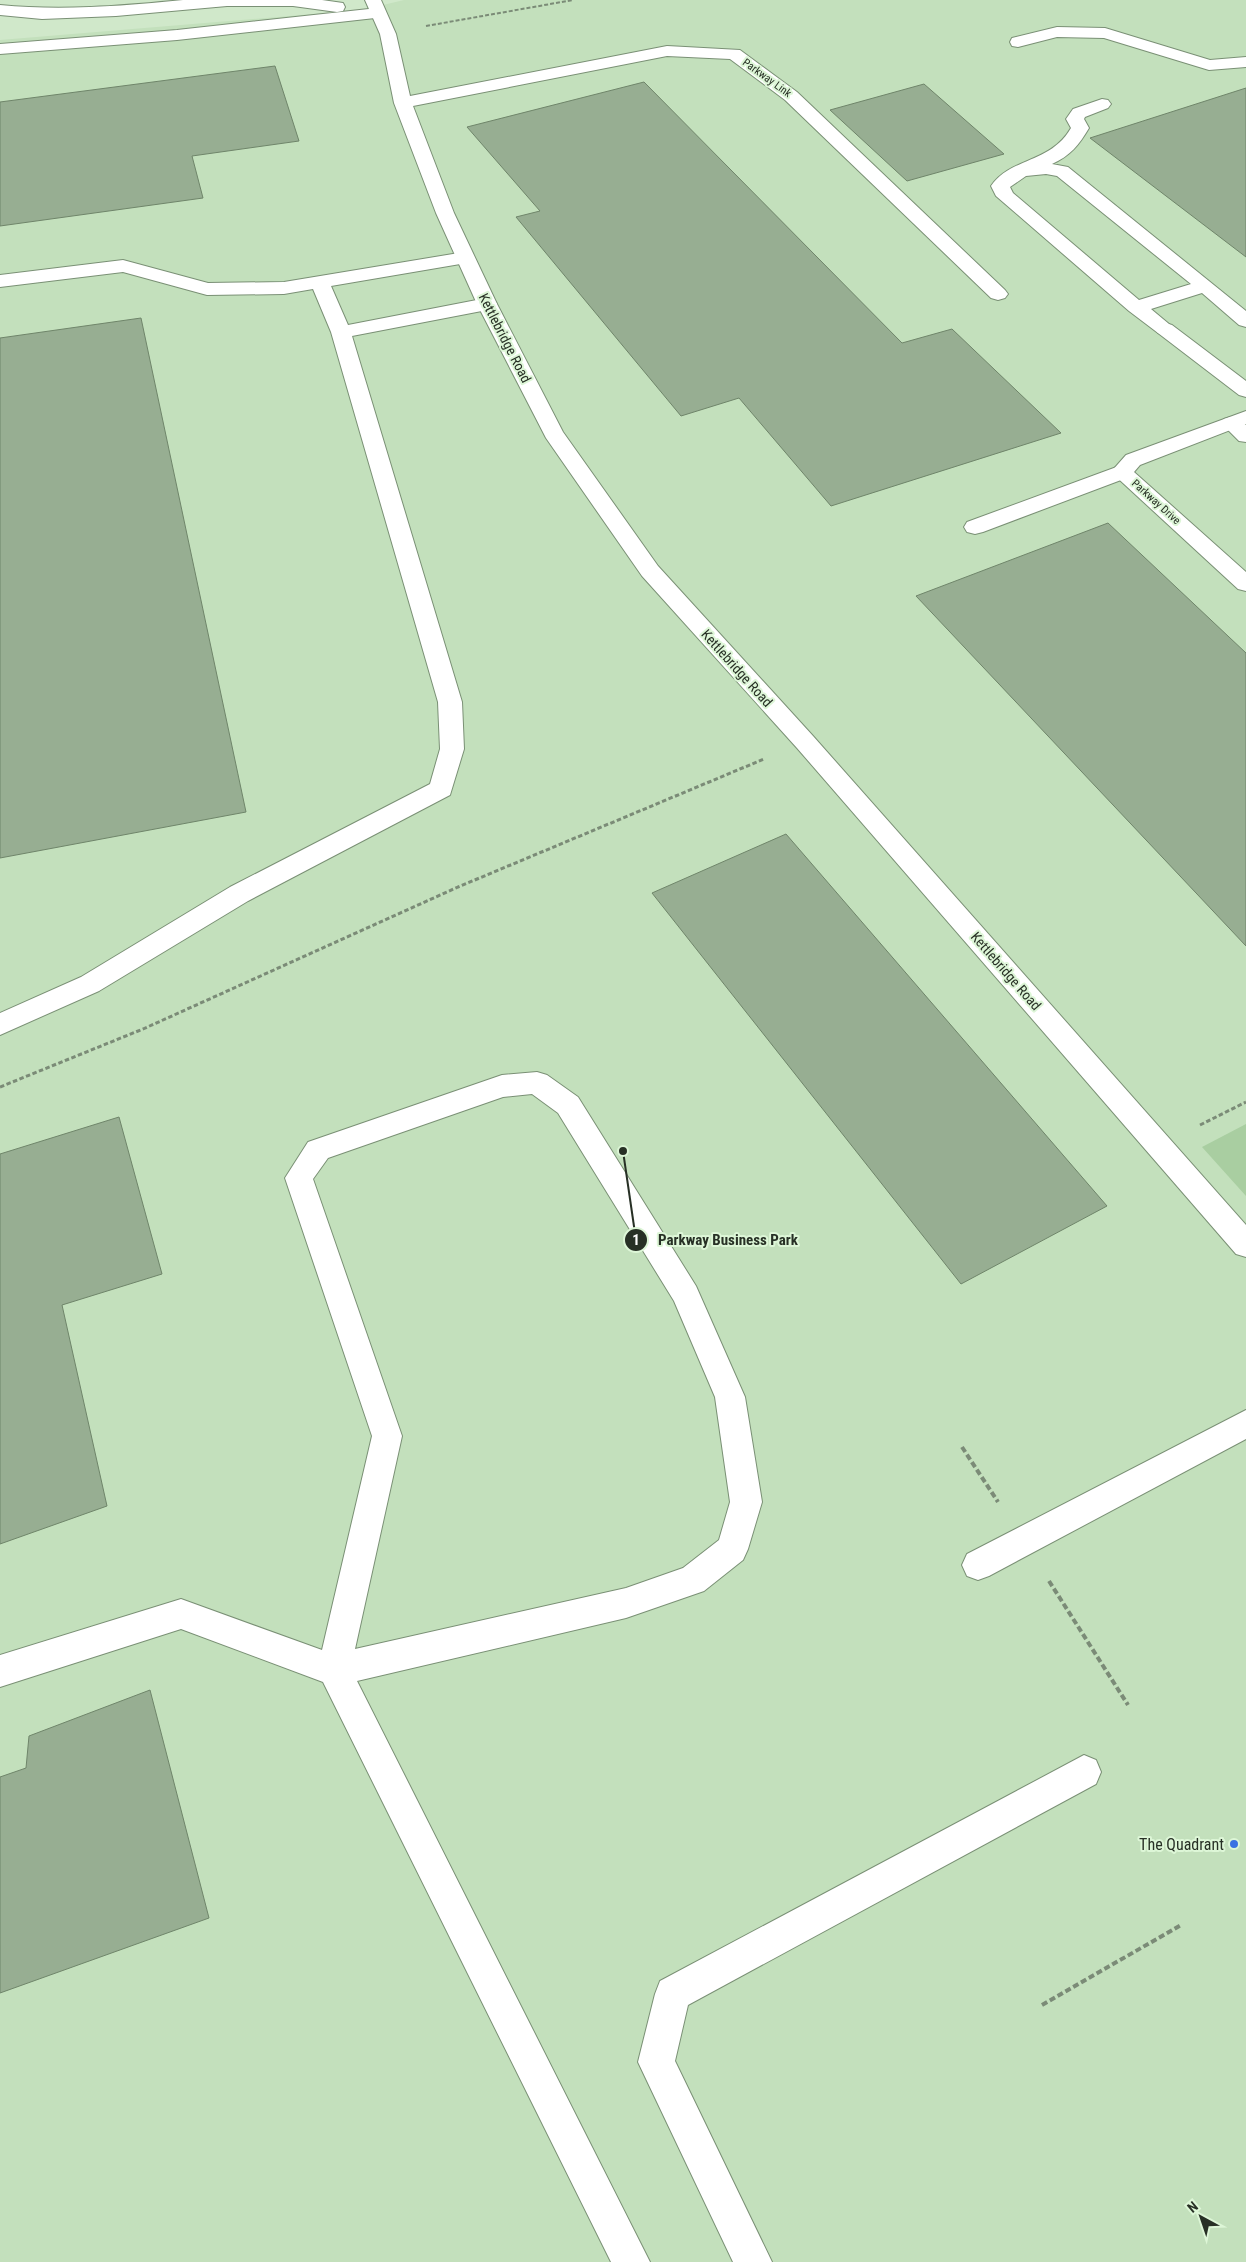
<svg xmlns="http://www.w3.org/2000/svg" width="1246" height="2262" font-family="'Roboto Condensed',sans-serif">
<style>
.built{fill:#c3e0bc}
.green{fill:#a9cea1}
.building{fill:#97ae92;stroke:#6f856a}
.lines{fill:none;stroke-linecap:round;stroke-linejoin:round}
.lane-casing{stroke:#7a9075;stroke-width:2}
.street-casing{stroke:#7a9075;stroke-width:2}
.path-far2{stroke:#7b8b77;stroke-width:2;stroke-dasharray:4 2;stroke-linecap:butt}
.path-far1{stroke:#7b8b77;stroke-width:3;stroke-dasharray:4.5 2.5;stroke-linecap:butt}
.path{stroke:#7b8b77;stroke-width:4;stroke-dasharray:6 3;stroke-linecap:butt}
.lane{fill:#fff;fill-rule:evenodd}
.street{fill:#fff;fill-rule:evenodd}
.poi-dot{fill:#3a72e2;stroke:#ddf6d7;stroke-width:2}
.labels{text-anchor:middle;dominant-baseline:central;stroke-width:4;stroke-linejoin:round;paint-order:stroke}
.far-street-label{font-size:11px;fill:#273025;stroke:#ddf6d7}
.street-label{font-size:14px;fill:#273025;stroke:#ddf6d7}
.near-poi-label{font-size:16px;fill:#273025;stroke:#ddf6d7;text-anchor:end}
.leader{fill:none;stroke:#273025;stroke-width:2}
.callout-dot{fill:#273025;stroke:#ddf6d7;stroke-width:2}
.mark-label{font-size:15px;text-anchor:middle;font-weight:bold;fill:#fff}
.callout-label{font-size:15px;text-anchor:middle;font-weight:bold;fill:#273025;stroke:#ddf6d7;stroke-width:4;stroke-linejoin:round;paint-order:stroke}
</style>
<rect width="100%" height="100%" fill="#d0e8ca"/>
<path class="built" d="M404 0H1246V2262H0V40L362 10Z"/>
<path class="green" d="M1246 1124V1196L1202 1147Z"/>
<path class="building" d="M275 66 299 141 192 156 203 198 0 226V102Z
M644 82 902 343 952 329 1061 433 831 506 739 398 681 416 516 217 540 211 467 127Z
M924 84 1004 154 907 181 830 110Z
M1246 88V257L1090 138Z
M141 318 246 812 0 858V338Z
M1108 523 1246 653V946L916 596Z
M786 834 1107 1206 961 1284 652 893Z
M119 1117 162 1274 62 1305 107 1506 0 1544V1154Z
M150 1690 209 1918 0 1993V1777L26 1768 29 1736Z"/>
<g class="lines">
<g class="lane-casing">
<path id="lane" d="M183 0H322L343 3 345 7 343 11 337 12 293 6H227L116 16 42 19 0 15V5C61 11 122 6 183 0Z
M378 8 384 9 386 13 384 17 177 40 0 54V44L177 30Z
M1057 27 1105 28 1210 60 1246 57V67L1209 70 1104 38 1057 37 1018 47 1012 46 1010 42 1012 38Z
M1102 99 1108 100 1111 104 1108 108 1085 117 1084 119 1089 128C1079 145 1070 156 1052 164L1068 167 1246 311V327L1239 325 1202 293 1151 309 1175 329 1172 333 1165 335 1158 333 1129 311 996 196 991 186C1011 157 1050 164 1071 128L1066 119 1073 109ZM1046 174 1057 176 1191 284 1139 300 1013 193 1010 187 1026 176Z
M465 252 472 254 474 258 472 262 331 286 348 325 487 298 494 300 497 304 494 308 487 310 352 336 462 702 464 749 450 795 248 901 99 991 0 1035V1013L81 977 230 887 430 784 440 749 438 702 331 332 313 289 284 294 207 295 123 272 0 287V275L123 260 208 283 284 282Z
M1231 417 1238 419 1246 425V442L1239 441 1221 423 1224 419Z
M1122 465 1129 467 1133 472 1129 477 983 532 975 534 967 532 964 527 967 522Z
M537 1072 547 1075 578 1097 696 1286 745 1397 762 1502 748 1549 743 1560 704 1591 626 1618 357 1681 650 2262H611L323 1682 181 1629 0 1687V1655L181 1599 322 1650 372 1436 285 1178 308 1142 502 1075ZM532 1094 558 1113 674 1301 715 1397 730 1502 719 1540 683 1568 626 1588 355 1649 402 1436 313 1179 328 1158 503 1097Z
M1246 1410V1439L989 1576 978 1580 967 1576 962 1565 967 1554Z
M1084 1755 1096 1760 1101 1772 1096 1784 688 2005 675 2061 772 2262H733L638 2062 655 1994 660 1981Z"/>
</g>
<g class="street-casing">
<path id="street" d="M365 0H381L396 34 410 96 667 46 740 50 797 92 1005 290 1008 294 1005 298 998 300 991 298 785 100 730 59 667 56 413 106 454 213 497 304 563 432 658 566 813 736 1246 1225V1257L1236 1254 797 748 642 576 546 438 477 304 436 213 394 103 380 34Z
M1165 323 1172 325 1246 381V397L1239 395 1158 333 1155 329 1158 325Z
M1246 411V424L1140 465 1134 472 1246 572V591L1238 589 1111 472 1126 455Z"/>
</g>
<path class="path-far2" d="M426 26 573 0"/>
<path class="path-far1" d="M0 1087 143 1029 458 887 764 759
M1200 1125 1246 1102"/>
<path class="path" d="M962 1447 998 1502
M1049 1581 1128 1705
M1042 2005 1181 1925"/>
<use href="#lane" class="lane"/>
<use href="#street" class="street"/>
</g>
<circle class="poi-dot" cx="1234" cy="1844" r="5"/>
<g class="labels">
<g class="far-street-label">
<text transform="translate(767 78) rotate(36)">Parkway Link</text>
<text transform="translate(1156 502) rotate(42)">Parkway Drive</text>
</g>
<g class="street-label">
<text transform="translate(505 338) rotate(63)">Kettlebridge Road</text>
<text transform="translate(737 668) rotate(48)">Kettlebridge Road</text>
<text transform="translate(1006 971) rotate(49)">Kettlebridge Road</text>
</g>
<g class="near-poi-label">
<text x="1224" y="1844">The Quadrant</text>
</g>
</g>
<path class="leader" d="M623 1151L636 1240"/>
<g class="callout-dot">
<circle cx="623" cy="1151" r="5"/>
<circle cx="636" cy="1240" r="12"/>
</g>
<g class="mark-label">
<text x="636" y="1245">1</text>
</g>
<g class="callout-label">
<text x="728" y="1245">Parkway Business Park</text>
</g>
<g transform="translate(1201 2217) rotate(320)" stroke="#ddf6d7" stroke-width="4" paint-order="stroke">
<path d="M0-4L9 19L0 12L-9 19Z" fill="#273025"/>
<text y="-8" font-size="14" font-weight="bold" text-anchor="middle" fill="#273025">N</text>
</g>
</svg>
